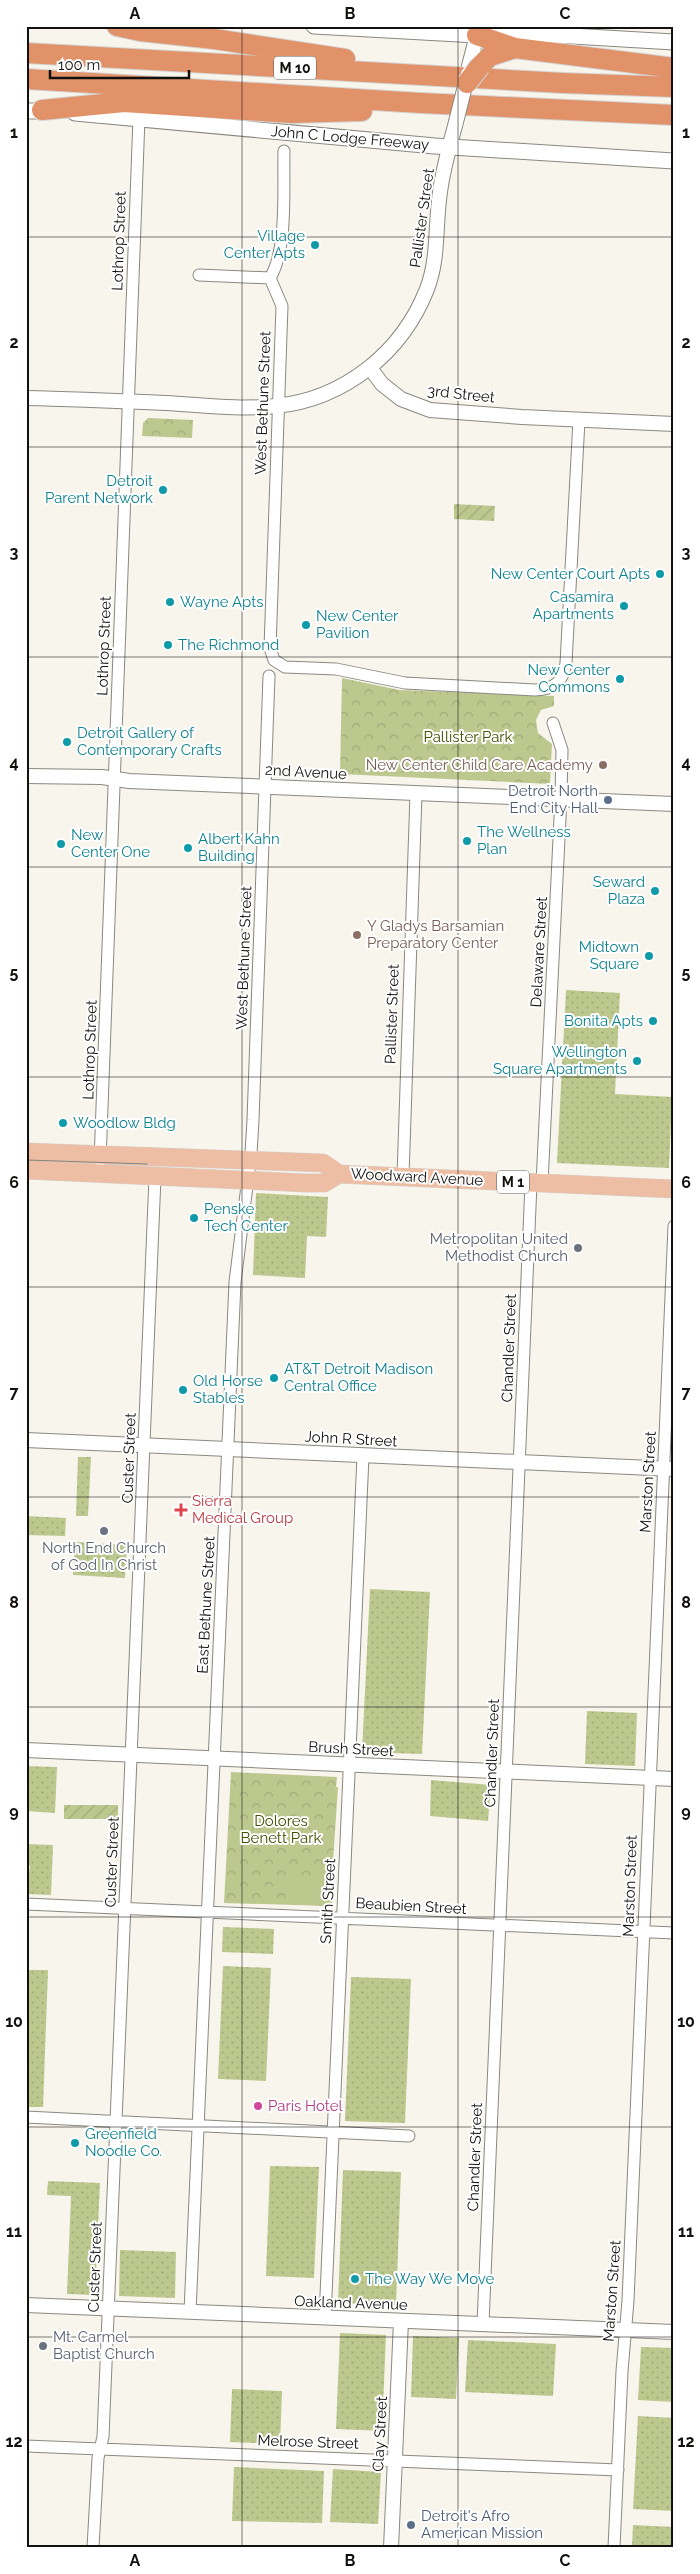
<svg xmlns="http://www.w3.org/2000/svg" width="700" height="2574" font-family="Raleway,sans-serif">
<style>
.grass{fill:url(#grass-dots)}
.park{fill:url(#park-crowns)}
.garden{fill:url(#garden-furrows)}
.pitch{fill:#bdc88f}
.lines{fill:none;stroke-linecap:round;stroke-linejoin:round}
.minor-casing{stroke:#8b8881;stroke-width:13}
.tertiary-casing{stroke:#8b8881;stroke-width:16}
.secondary-casing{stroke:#8b8881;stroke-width:17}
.primary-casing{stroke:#d4d4d4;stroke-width:19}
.motorway-casing{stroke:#d4d4d4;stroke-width:22}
.minor{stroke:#fff;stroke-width:11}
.tertiary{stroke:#fff;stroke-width:14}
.secondary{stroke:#fff;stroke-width:15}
.primary{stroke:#edbea4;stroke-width:18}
.motorway{stroke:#e19268;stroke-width:20}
.tram{stroke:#84827d;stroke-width:1}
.tertiary-bridge-casing{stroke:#8b8881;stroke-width:16;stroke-linecap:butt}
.motorway-bridge-casing{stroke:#d4d4d4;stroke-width:22;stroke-linecap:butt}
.tertiary-bridge{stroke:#fff;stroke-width:14}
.motorway-bridge{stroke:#e19268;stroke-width:20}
.grid{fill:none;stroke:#12110f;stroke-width:1;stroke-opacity:0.55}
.culture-dot{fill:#0f9aa8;stroke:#fff;stroke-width:2}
.education-dot{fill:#8d6e63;stroke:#fff;stroke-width:2}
.service-dot{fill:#5c6f8a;stroke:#fff;stroke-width:2}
.worship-dot{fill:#6b7280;stroke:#fff;stroke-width:2}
.health-dot{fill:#e0444e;stroke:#fff;stroke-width:2}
.hotel-dot{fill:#d1479c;stroke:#fff;stroke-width:2}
.labels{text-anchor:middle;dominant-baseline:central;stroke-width:4;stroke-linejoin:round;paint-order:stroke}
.shield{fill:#fff;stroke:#595857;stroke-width:1}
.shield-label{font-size:14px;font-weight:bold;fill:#12110f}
.street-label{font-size:15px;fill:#12110f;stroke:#fff}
.culture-label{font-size:15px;fill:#0d838f;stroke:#fff;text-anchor:start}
.park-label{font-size:15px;fill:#454f00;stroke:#fff}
.education-label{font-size:15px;fill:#785e54;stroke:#fff;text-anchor:end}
.service-label{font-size:15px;fill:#4e5e75;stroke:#fff;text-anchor:end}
.worship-label{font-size:15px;fill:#5b616d;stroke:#fff;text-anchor:end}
.health-label{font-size:15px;fill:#be3a42;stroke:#fff;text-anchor:start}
.hotel-label{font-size:15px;fill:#b23c85;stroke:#fff;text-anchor:start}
.neatline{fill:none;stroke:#12110f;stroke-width:2}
.grid-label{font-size:16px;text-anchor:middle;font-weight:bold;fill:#12110f}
</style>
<defs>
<pattern id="grass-dots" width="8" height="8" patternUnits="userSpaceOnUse" patternTransform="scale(1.25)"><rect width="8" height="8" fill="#bdc88f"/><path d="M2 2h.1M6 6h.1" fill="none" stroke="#a1ab7a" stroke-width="1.8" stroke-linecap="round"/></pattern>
<pattern id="park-crowns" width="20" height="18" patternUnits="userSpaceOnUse" patternTransform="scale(1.25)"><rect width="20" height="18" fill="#bdc88f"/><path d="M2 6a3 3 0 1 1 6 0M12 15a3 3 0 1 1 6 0" fill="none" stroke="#a1ab7a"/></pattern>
<pattern id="garden-furrows" width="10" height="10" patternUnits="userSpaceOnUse" patternTransform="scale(1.25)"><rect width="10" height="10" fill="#bdc88f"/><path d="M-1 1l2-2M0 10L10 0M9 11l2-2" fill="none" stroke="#a1ab7a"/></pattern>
</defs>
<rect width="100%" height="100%" fill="#f8f5ed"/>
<path class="grass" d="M566 990 620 993 615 1094 672 1097 669 1168 557 1163Z
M256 1193 328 1197 326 1237 307 1236 305 1278 253 1275Z
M78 1457H91L88 1516H76Z
M26 1516 66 1518 65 1536 26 1535Z
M75 1542 127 1545 125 1578 73 1575Z
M370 1589 430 1592 422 1754 362 1752Z
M587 1711 637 1713 635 1766 585 1764Z
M26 1766 57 1767 55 1813 26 1811Z
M431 1780 491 1785 488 1821 430 1816Z
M26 1844 53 1845 51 1895 26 1894 30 1866 26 1865Z
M223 1927 274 1929 273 1954 222 1952Z
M223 1966 271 1968 266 2081 218 2079Z
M26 1970H48L43 2107H26Z
M351 1977 411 1979 405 2123 345 2121Z
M270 2166 319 2167 314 2278 266 2276Z
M343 2170 401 2172 396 2305 338 2303Z
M48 2181 100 2183 95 2295 67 2294 71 2196 47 2195Z
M120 2250 176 2252 175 2298 119 2296Z
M340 2333 386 2335 382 2431 336 2429Z
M413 2336 459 2338 456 2399 411 2397Z
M468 2340 556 2344 553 2396 465 2392Z
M641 2347 674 2348V2402L638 2400Z
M232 2389 282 2391 280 2444 230 2442Z
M638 2416 674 2418V2511L633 2509Z
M234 2467 324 2471 322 2523 232 2521Z
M333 2469 381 2472 378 2524 330 2522Z
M633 2525 674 2527 673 2548H632Z"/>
<path class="park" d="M148 418 193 420 192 438 142 436 143 423Z
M342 678 399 690 554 696V706L541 710 536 720 538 733 552 744 550 784 340 774Z
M231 1772 337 1777 336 1787H338L330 1906 224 1903Z"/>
<path class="garden" d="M454 504 495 506 494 521 454 519Z
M64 1805H118V1819H64Z"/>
<path class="pitch" d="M290 1878 334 1880 332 1906 288 1904Z"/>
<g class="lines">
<g class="minor-casing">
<path id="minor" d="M199 275 270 278
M270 278 282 306 270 648 274 660 285 667 336 669 405 683 535 690C555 689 563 682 566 663L579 420
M270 278C288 249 283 186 284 151
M100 1161 139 118
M403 1176 416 794
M542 1183 561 798 562 750 553 723
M26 1904 674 1933
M26 2117 409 2136
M190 2312 235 1282 251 1154 253 1120 269 676
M325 2318 363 1456
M483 2324 531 1183
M26 2446 618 2470
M93 2548 98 2458 103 2437 155 1177
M614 2548 622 2371 628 2301 674 1226"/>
</g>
<g class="tertiary-casing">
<path id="tertiary" d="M469 66 477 35
M370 368 382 384 401 399 430 410 522 417 674 424
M26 398C73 399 120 401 166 403 202 405 240 410 276 406 344 399 402 353 427 289 439 258 435 225 440 192 443 168 450 145 456 122
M26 776 102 777 129 781 674 804
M26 1440 674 1469
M26 1750 674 1779
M26 2305 674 2332
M391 2548 401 2321"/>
</g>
<g class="secondary-casing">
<path id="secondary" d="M314 26 477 35 504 32 674 42
M26 111H52
M75 113 435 146 674 161"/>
</g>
<g class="primary-casing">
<path id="primary" d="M26 1152 323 1163 339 1174 674 1189
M26 1170 306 1183H324L339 1174"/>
</g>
<g class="motorway-casing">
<path id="motorway" d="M117 26 140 31 214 39 345 59
M477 35 515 48 674 68
M26 53 563 83 674 87
M480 66 490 56 515 48
M26 79 421 103 674 115
M42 110 124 102 291 113 362 111"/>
</g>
<use href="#minor" class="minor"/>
<use href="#tertiary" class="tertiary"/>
<use href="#secondary" class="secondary"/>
<use href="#primary" class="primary"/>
<use href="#motorway" class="motorway"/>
<path class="tram" d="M26 1160 147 1164"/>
<g class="tertiary-bridge-casing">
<path id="tertiary-bridge" d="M456 122 468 74"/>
</g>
<g class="motorway-bridge-casing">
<path id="motorway-bridge" d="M467 83 480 66"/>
</g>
<use href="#tertiary-bridge" class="tertiary-bridge"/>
<use href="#motorway-bridge" class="motorway-bridge"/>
</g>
<path class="grid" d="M242 26V2548M458 26V2548M26 237H674M26 447H674M26 657H674M26 867H674M26 1077H674M26 1287H674M26 1497H674M26 1707H674M26 1917H674M26 2127H674M26 2337H674"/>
<g class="culture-dot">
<circle cx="315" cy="245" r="5"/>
<circle cx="163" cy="490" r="5"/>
<circle cx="660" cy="574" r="5"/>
<circle cx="170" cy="602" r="5"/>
<circle cx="624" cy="606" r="5"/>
<circle cx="306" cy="625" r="5"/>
<circle cx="168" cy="645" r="5"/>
<circle cx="620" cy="679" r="5"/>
<circle cx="67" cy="742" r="5"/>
<circle cx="467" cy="841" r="5"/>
<circle cx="61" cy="844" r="5"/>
<circle cx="188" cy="848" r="5"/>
<circle cx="655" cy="891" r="5"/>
<circle cx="649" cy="956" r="5"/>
<circle cx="653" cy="1021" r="5"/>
<circle cx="637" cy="1061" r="5"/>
<circle cx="63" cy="1123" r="5"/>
<circle cx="194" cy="1218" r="5"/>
<circle cx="274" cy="1378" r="5"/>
<circle cx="183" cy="1390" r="5"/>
<circle cx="75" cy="2143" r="5"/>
<circle cx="355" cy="2279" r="5"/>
</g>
<g class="education-dot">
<circle cx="603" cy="765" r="5"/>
<circle cx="357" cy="935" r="5"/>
</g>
<g class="service-dot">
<circle cx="608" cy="800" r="5"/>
<circle cx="411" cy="2525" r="5"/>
</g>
<g class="worship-dot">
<circle cx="578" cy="1248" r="5"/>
<circle cx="104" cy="1531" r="5"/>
<circle cx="43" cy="2346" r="5"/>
</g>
<path class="health-dot" d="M178.5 1502.5h5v5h5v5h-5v5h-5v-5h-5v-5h5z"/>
<circle class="hotel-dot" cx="258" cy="2106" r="5"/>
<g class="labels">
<g class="shield">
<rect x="274" y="56.5" width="42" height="23" rx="4"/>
<rect x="497" y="1170.5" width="32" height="23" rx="4"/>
</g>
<g class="shield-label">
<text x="295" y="68">M 10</text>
<text x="513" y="1182">M 1</text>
</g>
<g class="street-label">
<text transform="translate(350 138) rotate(5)">John C Lodge Freeway</text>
<text transform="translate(422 218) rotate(-82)">Pallister Street</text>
<text transform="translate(119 241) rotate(-88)">Lothrop Street</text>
<text transform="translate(461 394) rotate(6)">3rd Street</text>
<text transform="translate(263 403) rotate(-88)">West Bethune Street</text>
<text transform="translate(104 646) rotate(-88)">Lothrop Street</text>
<text transform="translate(306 772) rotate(3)">2nd Avenue</text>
<text transform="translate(539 952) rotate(-87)">Delaware Street</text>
<text transform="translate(244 958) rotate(-88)">West Bethune Street</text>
<text transform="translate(392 1014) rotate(-88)">Pallister Street</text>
<text transform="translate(90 1050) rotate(-88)">Lothrop Street</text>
<text transform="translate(417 1177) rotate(3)">Woodward Avenue</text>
<text transform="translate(509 1348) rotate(-88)">Chandler Street</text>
<text transform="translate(351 1439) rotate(3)">John R Street</text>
<text transform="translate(129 1458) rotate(-88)">Custer Street</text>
<text transform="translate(648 1482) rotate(-87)">Marston Street</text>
<text transform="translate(206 1605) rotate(-87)">East Bethune Street</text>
<text transform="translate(351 1749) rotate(3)">Brush Street</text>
<text transform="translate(492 1753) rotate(-88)">Chandler Street</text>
<text transform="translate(112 1862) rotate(-88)">Custer Street</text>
<text transform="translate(630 1886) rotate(-88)">Marston Street</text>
<text transform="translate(328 1901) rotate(-87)">Smith Street</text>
<text transform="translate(411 1906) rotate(3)">Beaubien Street</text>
<text transform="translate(475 2157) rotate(-88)">Chandler Street</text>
<text transform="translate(95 2267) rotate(-88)">Custer Street</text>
<text transform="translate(612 2291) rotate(-86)">Marston Street</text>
<text transform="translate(351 2303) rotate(2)">Oakland Avenue</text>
<text transform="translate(380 2434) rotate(-87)">Clay Street</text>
<text transform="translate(308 2442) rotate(2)">Melrose Street</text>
</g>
<g class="culture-label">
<text x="305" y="236" text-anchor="end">Village<tspan x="305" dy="17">Center Apts</tspan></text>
<text x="153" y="481" text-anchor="end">Detroit<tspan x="153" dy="17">Parent Network</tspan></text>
<text x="650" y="574" text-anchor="end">New Center Court Apts</text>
<text x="614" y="597" text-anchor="end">Casamira<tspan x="614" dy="17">Apartments</tspan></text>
<text x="180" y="602">Wayne Apts</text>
<text x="316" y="616">New Center<tspan x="316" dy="17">Pavilion</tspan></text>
<text x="178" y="645">The Richmond</text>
<text x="610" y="670" text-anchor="end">New Center<tspan x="610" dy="17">Commons</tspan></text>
<text x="77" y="733">Detroit Gallery of<tspan x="77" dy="17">Contemporary Crafts</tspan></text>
<text x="477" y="832">The Wellness<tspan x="477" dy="17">Plan</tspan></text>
<text x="71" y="835">New<tspan x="71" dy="17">Center One</tspan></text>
<text x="198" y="839">Albert Kahn<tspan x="198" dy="17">Building</tspan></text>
<text x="645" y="882" text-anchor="end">Seward<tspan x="645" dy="17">Plaza</tspan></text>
<text x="639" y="947" text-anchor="end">Midtown<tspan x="639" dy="17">Square</tspan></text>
<text x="643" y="1021" text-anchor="end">Bonita Apts</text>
<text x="627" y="1052" text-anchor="end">Wellington<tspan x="627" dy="17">Square Apartments</tspan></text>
<text x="73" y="1123">Woodlow Bldg</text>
<text x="204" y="1209">Penske<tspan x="204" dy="17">Tech Center</tspan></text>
<text x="284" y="1369">AT&amp;T Detroit Madison<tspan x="284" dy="17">Central Office</tspan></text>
<text x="193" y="1381">Old Horse<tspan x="193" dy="17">Stables</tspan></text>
<text x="85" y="2134">Greenfield<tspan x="85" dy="17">Noodle Co.</tspan></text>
<text x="365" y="2279">The Way We Move</text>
</g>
<g class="park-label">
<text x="468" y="737">Pallister Park</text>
<text x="281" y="1821">Dolores<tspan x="281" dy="17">Benett Park</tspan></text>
</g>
<g class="education-label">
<text x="593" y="765">New Center Child Care Academy</text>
<text x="367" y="926" text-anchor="start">Y Gladys Barsamian<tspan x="367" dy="17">Preparatory Center</tspan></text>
</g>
<g class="service-label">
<text x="598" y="791">Detroit North<tspan x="598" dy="17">End City Hall</tspan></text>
<text x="421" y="2516" text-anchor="start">Detroit's Afro<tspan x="421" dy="17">American Mission</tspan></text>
</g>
<g class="worship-label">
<text x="568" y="1239">Metropolitan United<tspan x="568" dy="17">Methodist Church</tspan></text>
<text x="104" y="1548" text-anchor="middle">North End Church<tspan x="104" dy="17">of God In Christ</tspan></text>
<text x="53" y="2337" text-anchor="start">Mt. Carmel<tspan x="53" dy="17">Baptist Church</tspan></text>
</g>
<g class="health-label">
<text x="192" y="1501">Sierra<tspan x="192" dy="17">Medical Group</tspan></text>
</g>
<g class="hotel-label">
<text x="268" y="2106">Paris Hotel</text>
</g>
</g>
<rect width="700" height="2574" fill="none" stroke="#ffffff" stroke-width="55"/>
<path d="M50 70v8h139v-8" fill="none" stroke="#12110f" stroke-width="2.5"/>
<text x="58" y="70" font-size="15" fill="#12110f" stroke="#ffffff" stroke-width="4" paint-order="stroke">100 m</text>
<rect x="28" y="28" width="644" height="2518" class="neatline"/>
<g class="grid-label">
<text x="135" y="19">A</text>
<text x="350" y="19">B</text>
<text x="565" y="19">C</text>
<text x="14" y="138">1</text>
<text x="686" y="138">1</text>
<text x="14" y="348">2</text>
<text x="686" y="348">2</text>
<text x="14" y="558">3</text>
<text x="686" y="558">3</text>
<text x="14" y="768">4</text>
<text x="686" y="768">4</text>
<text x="14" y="978">5</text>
<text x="686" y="978">5</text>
<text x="14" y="1188">6</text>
<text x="686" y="1188">6</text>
<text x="14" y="1398">7</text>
<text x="686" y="1398">7</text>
<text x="14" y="1608">8</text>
<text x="686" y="1608">8</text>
<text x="14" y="1817">9</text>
<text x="686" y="1817">9</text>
<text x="14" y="2027">10</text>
<text x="686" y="2027">10</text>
<text x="14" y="2237">11</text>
<text x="686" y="2237">11</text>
<text x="14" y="2447">12</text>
<text x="686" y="2447">12</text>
<text x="135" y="2566">A</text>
<text x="350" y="2566">B</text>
<text x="565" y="2566">C</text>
</g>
</svg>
